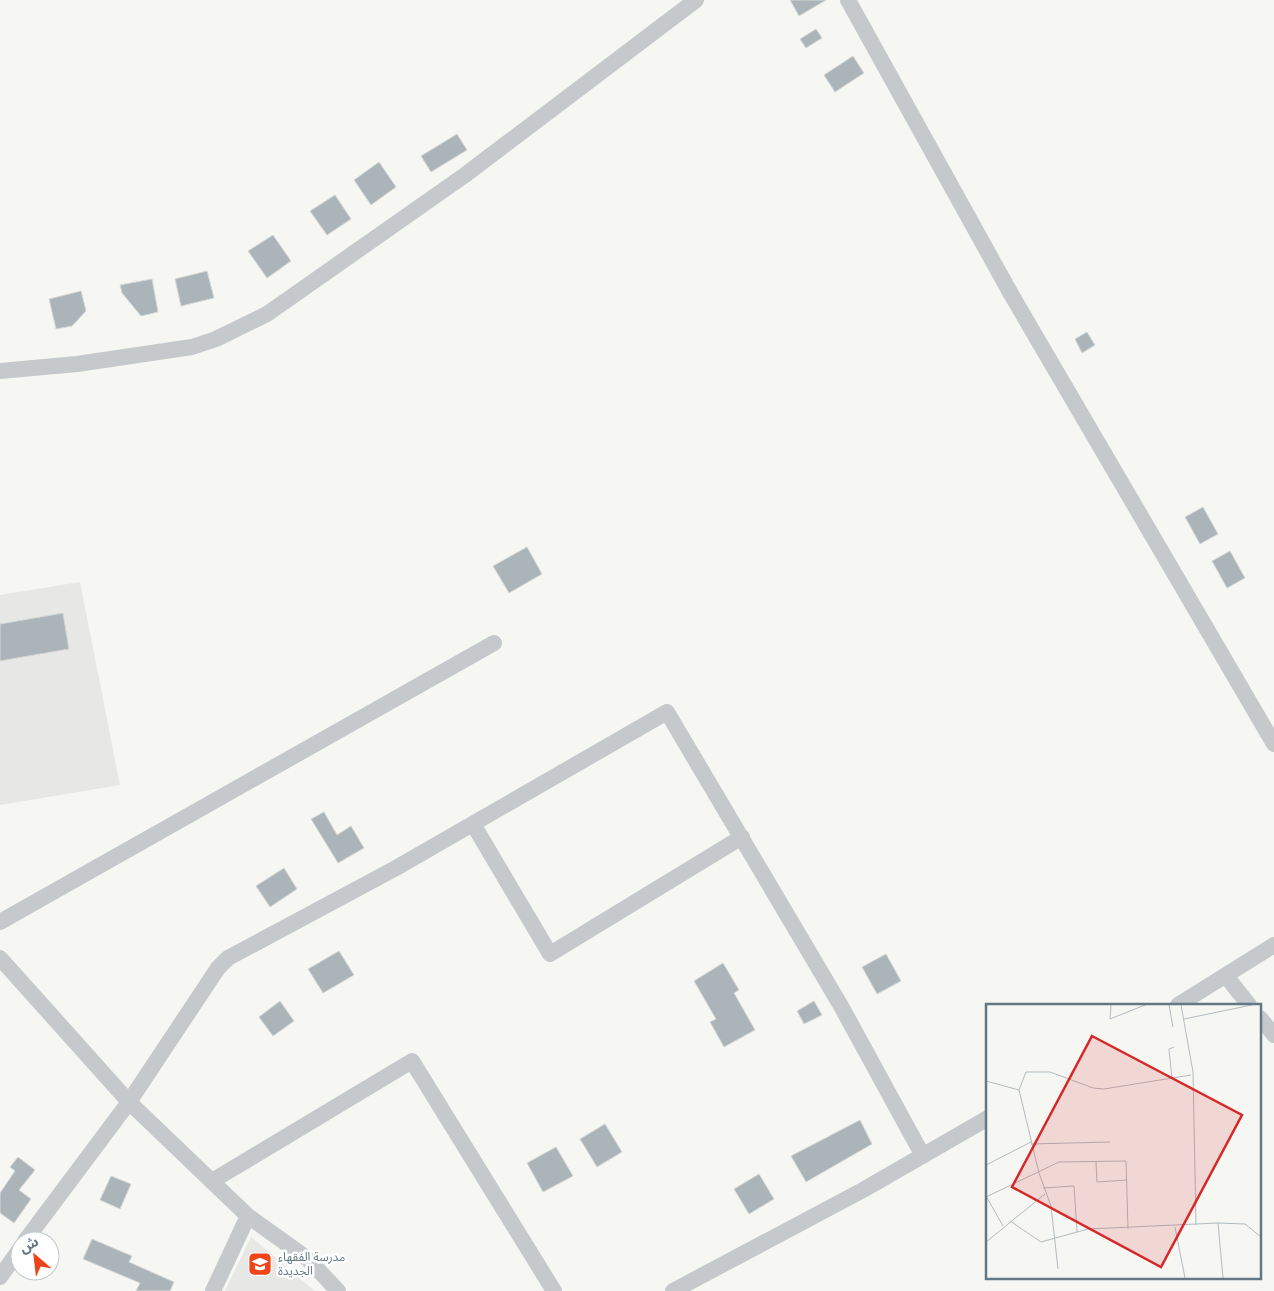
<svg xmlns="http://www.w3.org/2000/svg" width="1274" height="1291" font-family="Roboto,'Noto Sans Arabic',sans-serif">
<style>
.built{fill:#e7e7e5}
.building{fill:#abb4b9;stroke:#d7d7d5}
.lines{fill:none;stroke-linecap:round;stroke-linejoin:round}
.street{stroke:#c5c9cc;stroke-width:16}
.labels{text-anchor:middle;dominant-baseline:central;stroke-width:5;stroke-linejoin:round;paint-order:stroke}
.poi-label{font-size:12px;fill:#637785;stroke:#fff;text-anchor:start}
.inset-road{fill:none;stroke:#b2bbc0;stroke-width:1}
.view{fill:#d62828;fill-opacity:0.15;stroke:#d62828;stroke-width:2.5}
.inset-edge{fill:none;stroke:#637785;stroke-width:2.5}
</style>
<rect width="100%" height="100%" fill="#f6f6f2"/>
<path class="built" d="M80 582 120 785 0 805V595Z
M251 1237 315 1291H225Z"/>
<path class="building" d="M790 0H826L799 16Z
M816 29 822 38 806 48 800 39Z
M853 56 864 73 835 92 824 75Z
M457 134 467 150 431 172 421 156Z
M379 162 396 187 371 205 354 180Z
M335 195 351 219 327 235 310 211Z
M273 235 291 261 267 278 248 251Z
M207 271 214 298 181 306 175 279Z
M152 279 158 312 141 316 122 293 120 285Z
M81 291 86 311 72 326 56 329 49 299Z
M1087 332 1095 345 1082 353 1075 339Z
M1203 507 1218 534 1200 544 1185 517Z
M527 547 542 574 509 593 493 566Z
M1230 551 1245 578 1227 588 1212 561Z
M63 613 69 649 0 661V624Z
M324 812 337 835 351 826 364 848 338 863 311 819Z
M284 868 297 889 270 907 256 886Z
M339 951 354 975 323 993 308 969Z
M886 954 901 981 877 994 862 967Z
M723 963 739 990 734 993 755 1030 724 1047 710 1022 716 1019 694 981Z
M280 1001 294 1021 273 1036 259 1017Z
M814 1001 822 1015 804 1024 797 1011Z
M860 1120 872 1144 806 1182 791 1156Z
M605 1124 622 1152 597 1167 580 1139Z
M556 1147 573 1176 543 1192 527 1163Z
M18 1157 35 1170 19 1190 31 1199 14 1223 0 1213V1193L15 1171 10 1167Z
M759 1174 774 1199 749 1214 734 1189Z
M111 1176 131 1184 120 1209 100 1200Z
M92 1239 132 1256 129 1262 174 1282 170 1291H136L140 1283 83 1259Z"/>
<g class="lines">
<path class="street" d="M848 0 1011 294 1274 744
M0 371 77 364 192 347 216 339 267 314 465 175 696 0
M473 824 550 954 742 837
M0 922 494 643
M0 958 129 1102 248 1216 308 1259 338 1291
M1226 976 1249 1005
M1178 1005 1274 945
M1260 1018 1274 1035
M212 1181 412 1061 554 1291
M25 1241 129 1102 218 968 228 958 396 868 667 712 841 1006 923 1156
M0 1277 20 1249
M213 1291 248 1216
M673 1291 863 1190 988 1118"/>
</g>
<defs>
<g id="school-square" transform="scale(1.25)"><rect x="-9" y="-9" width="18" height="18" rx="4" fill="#ef4319" stroke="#fff"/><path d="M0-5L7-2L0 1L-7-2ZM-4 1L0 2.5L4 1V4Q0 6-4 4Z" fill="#fff"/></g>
</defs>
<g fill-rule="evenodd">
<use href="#school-square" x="260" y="1264"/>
</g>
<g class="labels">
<g class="poi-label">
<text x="278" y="1257">مدرسة الفقهاء<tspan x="278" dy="14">الجديدة</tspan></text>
</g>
</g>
<g transform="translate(986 1004)">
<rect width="275" height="275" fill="#f6f6f2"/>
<path class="inset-road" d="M125 1 124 15 159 1M183 1 187 23M195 1 207 68 210 221M198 15 266 1M186 75 183 45 188 43M0 77 33 86 40 68H64L107 84 118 85 205 71M33 86 53 169 65 202 72 265M45 140 124 138M110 158 111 178 141 176M0 161 45 138M57 184 88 182 91 228M0 192 17 222M0 193 73 158 140 157 142 225M24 217 55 238 102 225 232 219 259 220 275 233M232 219 237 274M189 223 199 274M0 238 59 190"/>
<path class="view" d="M106 32 256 111 175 263 26 183Z"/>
<rect width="275" height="275" class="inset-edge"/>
</g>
<g transform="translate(35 1256) rotate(332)"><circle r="24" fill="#ffffff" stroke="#c1c9ce"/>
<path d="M0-4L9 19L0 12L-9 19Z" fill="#ef4319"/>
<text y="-8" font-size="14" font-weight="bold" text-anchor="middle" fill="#637785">ش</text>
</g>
</svg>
